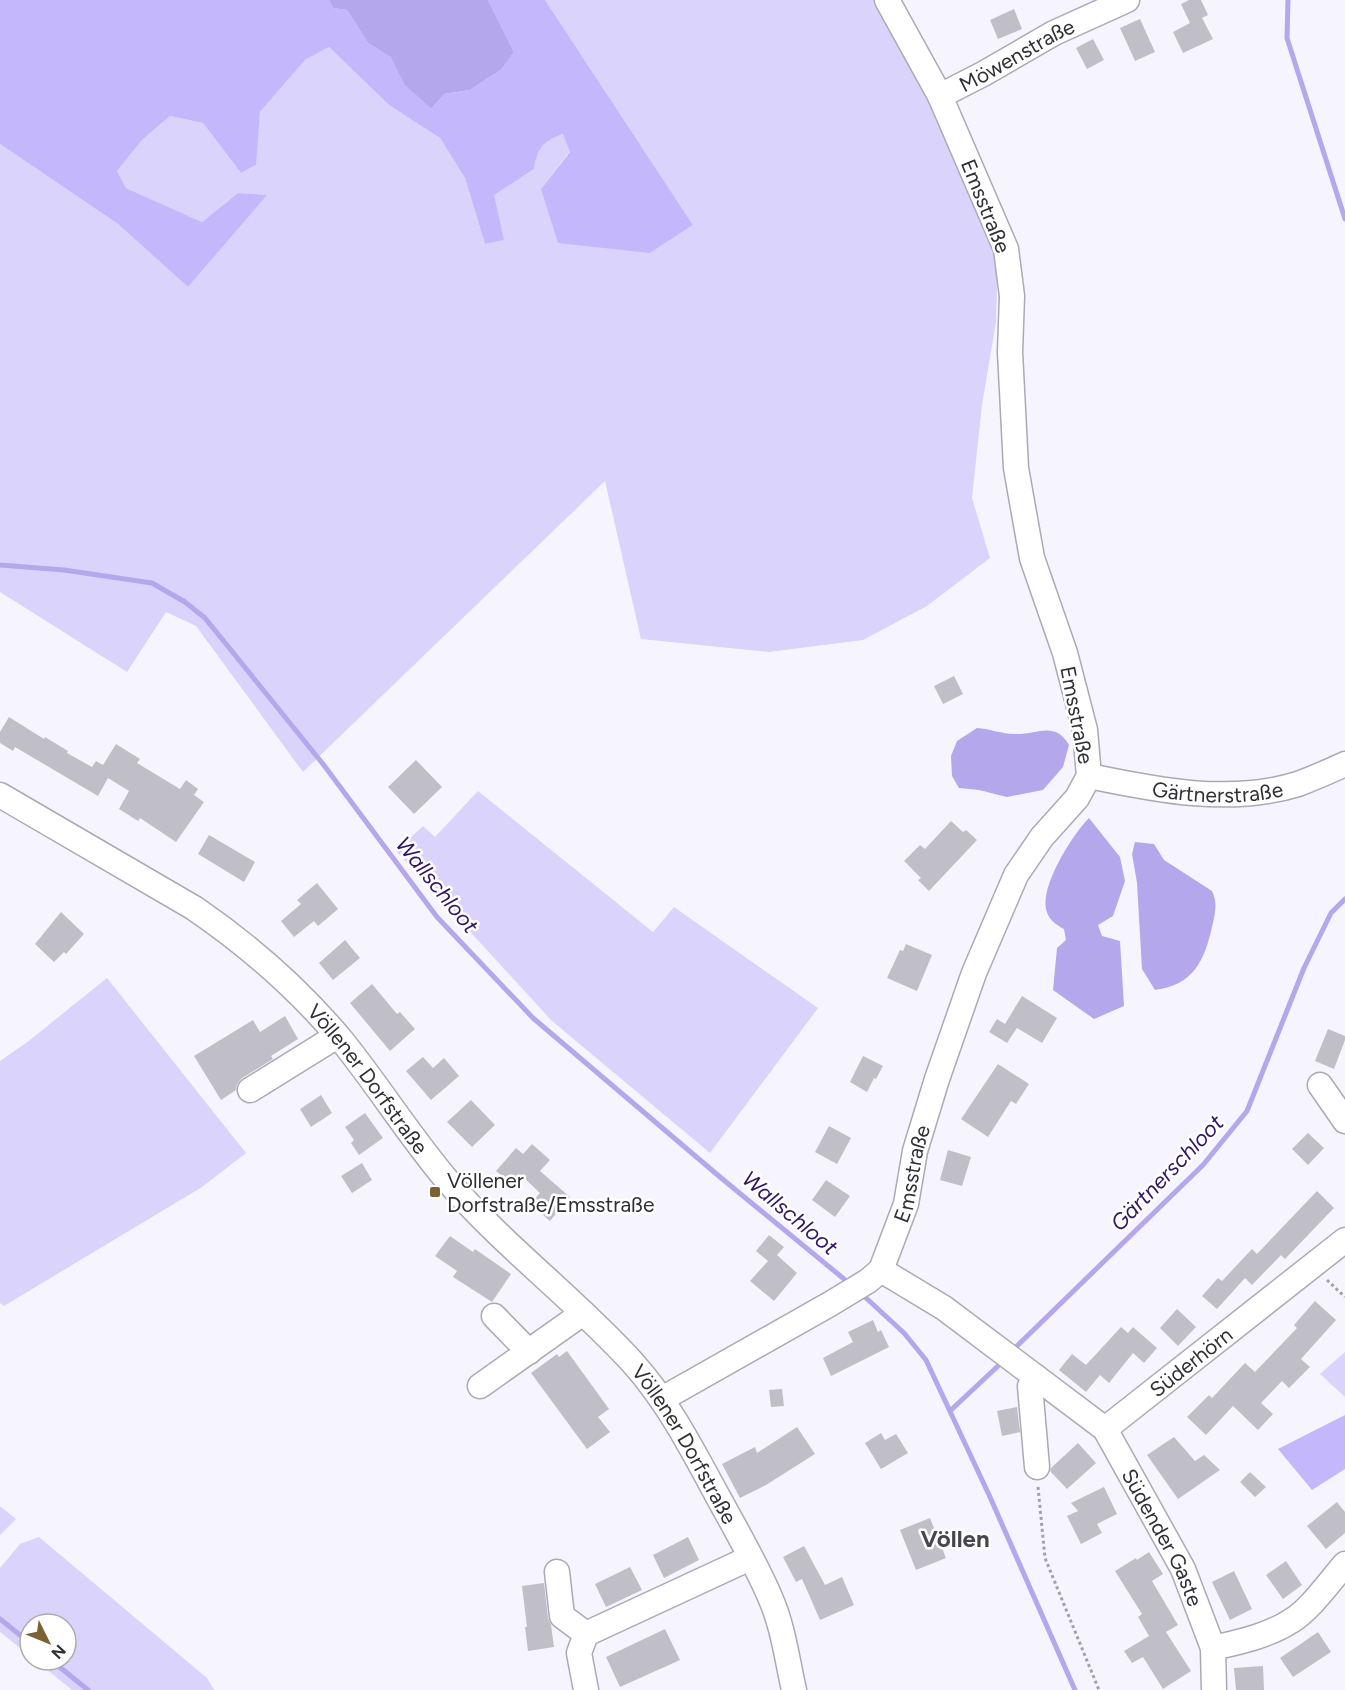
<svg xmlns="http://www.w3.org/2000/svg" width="1345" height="1690" font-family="Figtree,sans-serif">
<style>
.green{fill:#dad3fc}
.forest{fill:#c5b7fc}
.water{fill:#b5a7eb}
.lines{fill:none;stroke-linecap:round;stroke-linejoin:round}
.stream{stroke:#b5a7eb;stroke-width:5}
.building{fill:#c0bfc8}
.minor-casing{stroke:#abaab3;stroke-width:27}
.path{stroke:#a2a1a8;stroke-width:3;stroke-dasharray:3 3;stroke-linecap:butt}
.minor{stroke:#fff;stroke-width:24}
.poi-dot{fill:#7a6232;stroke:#fff;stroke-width:2}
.labels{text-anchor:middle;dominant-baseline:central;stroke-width:5;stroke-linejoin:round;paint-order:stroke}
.street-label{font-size:21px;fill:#302f33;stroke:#fff}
.poi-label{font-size:21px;fill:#302f33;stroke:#fff;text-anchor:start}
.water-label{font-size:22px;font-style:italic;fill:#321664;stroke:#fff}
.quarter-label{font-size:24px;font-weight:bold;fill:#47464e;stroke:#fff}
</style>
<rect width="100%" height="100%" fill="#f6f5ff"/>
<path class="green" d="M545 0H874L931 101 998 251 996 322 982 405 972 498 990 558 927 606 863 640 769 652 641 639 605 481 303 772 196 626 166 612 127 672 0 592V144L118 224 188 287 266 195 238 193 202 222 126 188 117 171 142 140 170 116 203 123 241 173 255 166 260 112 305 60 329 47 389 105 440 138 465 178 485 244 504 240 493 195 534 169C538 146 542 142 564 134L570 151 541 189 650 253 693 225Z
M478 791 653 932 674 907 818 1008 710 1153 552 1021 396 851 423 826 435 837Z
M107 978 246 1153 202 1187 4 1306 0 1303V1061L30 1040Z
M1345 1352V1397L1320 1374Z
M0 1506 16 1519 0 1535Z
M39 1537 207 1678 214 1690H72L35 1660H66V1624H30V1656L0 1632V1568L20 1544Z"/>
<path class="forest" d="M0 0H329L333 8 347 10 368 43 392 57 404 84 444 94 470 90 502 69 514 52 488 0H545L693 225 650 253 558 243 541 189 570 152 563 134C542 142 538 147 534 169L494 195 504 240 485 244 465 178 440 138 389 105 329 47 305 60 260 112 256 165 241 173 203 123 170 116 142 140 117 171 126 188 202 222 238 193 267 195 188 287 118 224 0 144Z
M1345 1415V1469L1312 1490 1278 1449Z"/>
<path class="water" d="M329 0H488L514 52 502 69 470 90 444 94 431 108 404 84 391 57 368 43 347 10 333 8Z
M977 728C990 729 1002 734 1015 734 1037 735 1055 720 1069 745L1063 767 1043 790 1007 797 979 790 959 788 952 776 951 756 957 741Z
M1089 818 1120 857 1125 881 1113 916 1098 925 1102 936 1120 941 1124 1006 1094 1019 1053 990 1057 948 1066 940 1064 929C1056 925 1048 919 1046 909 1041 885 1072 835 1089 818Z
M1135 842 1154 844 1164 860 1212 891C1218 903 1215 914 1212 927 1204 962 1193 985 1155 990L1142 969 1137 883 1132 854Z"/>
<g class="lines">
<path class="stream" d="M1288 0 1287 38 1345 219
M0 565 64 570 152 583 185 602 205 618 323 764 437 917 533 1018 720 1177 844 1279
M865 1297 904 1333 926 1360 990 1497 1075 1690
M1017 1346 1203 1165 1247 1111 1304 968 1331 913 1345 899
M950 1411 998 1366
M0 1619 30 1643
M51 1660 88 1690"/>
</g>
<path class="building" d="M1189 0H1201L1208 15 1202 18 1213 39 1183 53 1173 32 1190 23 1181 4Z
M1014 9 1022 29 998 39 990 20Z
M1140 19 1155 52 1135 61 1120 28Z
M1093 39 1104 60 1087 69 1076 48Z
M954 676 963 694 943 704 934 686Z
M9 717 44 739 45 737 68 751 67 753 92 767 96 761 103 765 116 744 140 759 137 763 180 789 186 780 198 789 194 795 204 802 176 842 140 818 138 821 119 809 129 791 108 778 98 796 15 747 13 751 0 743V732Z
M416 760 442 787 414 814 388 787Z
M951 821 963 832 966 830 977 840 929 891 918 880 921 878 904 861 920 845 925 849Z
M209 835 255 862 244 882 198 854Z
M317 883 338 909 318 926 314 921 294 937 281 921 301 904 297 900Z
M61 912 84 934 66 954 64 952 54 962 35 944Z
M345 940 360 958 333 980 319 963Z
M906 944 932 955 917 991 887 978 900 950 903 951Z
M372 984 397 1014 400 1012 415 1029 390 1051 350 1003Z
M1022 996 1057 1018 1042 1043 1017 1028 1007 1043 989 1032 997 1019 1005 1024Z
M285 1016 298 1039 271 1056 273 1059 242 1078 237 1084 236 1090 221 1100 194 1056 253 1020 260 1032Z
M1328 1029 1345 1036V1040L1334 1069 1315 1061Z
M863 1056 883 1066 876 1079 874 1078 867 1092 850 1082Z
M423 1057 433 1068 444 1058 459 1076 431 1100 406 1071Z
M998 1064 1029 1084 1016 1104 1011 1101 988 1137 961 1119Z
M321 1095 332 1113 311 1127 300 1109Z
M471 1100 495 1125 472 1147 447 1122Z
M365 1113 383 1138 359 1155 351 1143 354 1140 345 1127Z
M829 1126 851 1138 837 1164 815 1152Z
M1308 1133 1324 1148 1308 1165 1292 1149Z
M532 1144 550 1160 540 1171 570 1197 550 1221 530 1204 540 1193 522 1176 513 1185 496 1171 516 1148 523 1154Z
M948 1150 971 1157 962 1186 940 1180Z
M362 1163 372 1180 352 1193 341 1176Z
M826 1180 850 1196 835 1217 812 1200Z
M1317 1191 1334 1208 1285 1259 1281 1255 1252 1285 1245 1278 1217 1309 1202 1296 1218 1278 1222 1281 1252 1249 1257 1254Z
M769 1235 784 1247 777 1255 797 1273 774 1301 750 1281 768 1261 756 1251Z
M450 1236 473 1252 475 1249 511 1274 492 1302 453 1277 457 1271 435 1256Z
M1315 1301 1336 1320 1301 1359 1310 1367 1289 1388 1282 1381 1261 1403 1273 1414 1258 1430 1233 1406 1206 1435 1187 1417 1209 1395 1212 1398 1245 1363 1255 1372 1297 1328 1294 1325Z
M1177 1309 1196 1327 1178 1346 1160 1328Z
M873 1320 878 1332 881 1330 889 1347 831 1376 823 1358 853 1342 848 1332Z
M1121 1327 1128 1333 1133 1327 1157 1348 1144 1363 1133 1353 1109 1383 1100 1375 1086 1392 1059 1370 1072 1354 1086 1365Z
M567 1351 609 1409 598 1417 610 1432 587 1449 531 1373 557 1354 559 1357Z
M782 1389 784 1406 771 1407 769 1390Z
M1017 1407 1020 1432 1002 1436 997 1411Z
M797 1427 815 1454 766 1485 740 1498 722 1464 755 1447 757 1453Z
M881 1433 885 1440 896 1434 908 1453 881 1469 865 1443Z
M1174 1437 1195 1461 1204 1455 1220 1470 1178 1499 1147 1455Z
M1078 1443 1096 1463 1067 1489 1050 1471 1051 1468Z
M1250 1472 1266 1487 1255 1497 1240 1482Z
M1104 1487 1117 1514 1097 1524 1102 1533 1081 1544 1067 1516 1078 1511 1071 1503Z
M1337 1502 1345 1512V1533L1326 1549 1307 1526Z
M930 1518 946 1558 916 1570 900 1530Z
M688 1537 699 1560 664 1578 653 1555Z
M804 1546 825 1585 842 1577 854 1605 820 1620 802 1579 796 1582 783 1557Z
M1149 1552 1163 1574 1152 1581 1178 1625 1166 1632 1191 1671 1163 1689 1143 1657 1132 1663 1124 1651 1149 1636 1138 1617 1142 1614 1115 1571 1136 1558 1137 1560Z
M1286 1561 1302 1585 1283 1599 1266 1575Z
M630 1567 642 1590 606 1607 595 1584Z
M1234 1571 1252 1609 1230 1620 1212 1582Z
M544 1583 548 1618 551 1625 554 1647 528 1651 525 1627H527L522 1586Z
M665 1629 680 1660 620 1687 606 1657Z
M1318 1632 1331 1652 1293 1677 1280 1658Z
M1263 1666 1264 1690H1236L1234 1668Z"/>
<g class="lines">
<g class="minor-casing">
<g id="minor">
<path id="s1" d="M940 96 983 74 1054 33 1127 0"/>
<path id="s2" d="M1089 776C1156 790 1230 805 1298 784 1314 778 1330 771 1345 764"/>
<path id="s3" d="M0 795 194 908C251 947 299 989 343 1042 379 1087 409 1135 446 1179 503 1246 574 1298 633 1363 668 1402 692 1449 717 1495 735 1528 755 1562 770 1597 783 1626 787 1659 794 1690"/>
<path d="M1320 1085 1345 1121"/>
<path d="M250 1090 337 1036"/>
<path id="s4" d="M881 1270 944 1308 1105 1429 1345 1240"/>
<path d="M494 1316 529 1352"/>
<path d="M1036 1377 1030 1386 1037 1467"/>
<path d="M480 1386 583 1313"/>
<path id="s5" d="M662 1399 830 1304 868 1281 881 1270 906 1204 915 1151 937 1079 974 973 1016 875 1042 837 1077 798 1089 776 1085 730 1065 653 1032 558 1016 468 1010 352 1012 296 1006 249 940 96 887 0"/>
<path id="s6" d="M1105 1429 1183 1569 1213 1648 1214 1690"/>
<path d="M557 1572 562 1616 586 1634"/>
<path d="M1213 1648C1239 1642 1268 1636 1291 1621 1310 1610 1330 1581 1345 1564"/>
<path d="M586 1690 579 1653 586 1634 750 1558"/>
</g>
</g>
<path class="path" d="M1327 1280 1345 1297
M1038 1487 1045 1558 1099 1690"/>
<use href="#minor" class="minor"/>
</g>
<rect class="poi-dot" x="429" y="1186" width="12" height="12" rx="3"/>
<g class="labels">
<g class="street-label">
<text stroke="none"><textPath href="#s1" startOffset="87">Möwenstraße</textPath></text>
<text transform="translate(986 206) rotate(68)">Emsstraße</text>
<text transform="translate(1077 715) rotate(79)">Emsstraße</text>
<text stroke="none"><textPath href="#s2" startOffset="130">Gärtnerstraße</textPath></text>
<text stroke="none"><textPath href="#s3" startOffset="470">Völlener Dorfstraße</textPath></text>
<text stroke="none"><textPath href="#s5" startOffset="356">Emsstraße</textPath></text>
<text stroke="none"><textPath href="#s4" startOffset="384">Süderhörn</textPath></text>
<text stroke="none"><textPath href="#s3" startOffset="956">Völlener Dorfstraße</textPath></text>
<text stroke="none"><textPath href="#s6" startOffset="123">Südender Gaste</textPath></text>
</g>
<g class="poi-label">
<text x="447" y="1180">Völlener<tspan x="447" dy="24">Dorfstraße/Emsstraße</tspan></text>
</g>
<g class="water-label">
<text transform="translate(437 885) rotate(51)">Wallschloot</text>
<text transform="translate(1167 1173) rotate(-46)">Gärtnerschloot</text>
<text transform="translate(790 1213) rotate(40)">Wallschloot</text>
</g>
<g class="quarter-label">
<text x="955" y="1538">Völlen</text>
</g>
</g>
<g transform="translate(48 1642) rotate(133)"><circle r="28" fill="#ffffff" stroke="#acacad" stroke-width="1.5"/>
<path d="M0-4.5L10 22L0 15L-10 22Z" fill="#7a6232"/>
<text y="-9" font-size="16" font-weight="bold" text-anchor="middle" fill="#302f33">N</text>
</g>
</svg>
